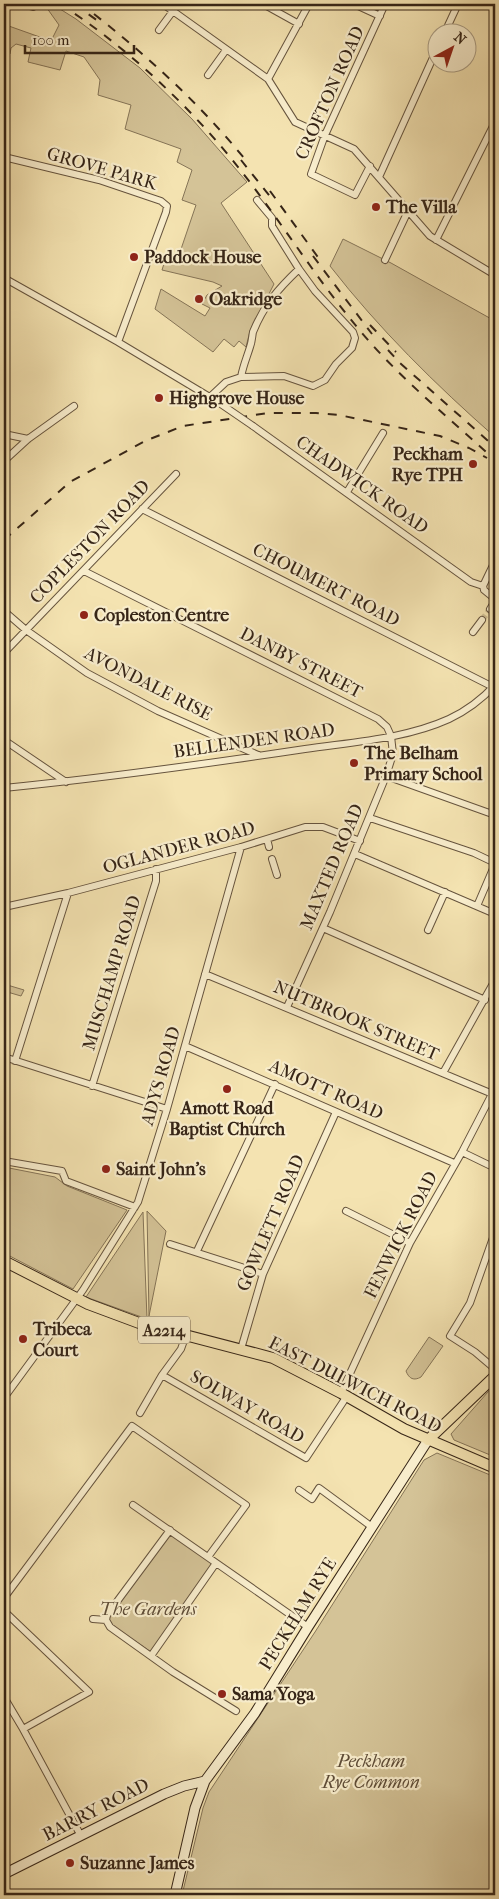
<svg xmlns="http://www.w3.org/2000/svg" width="499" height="1899" font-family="'IM FELL French Canon',serif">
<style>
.green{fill:#d4c397;stroke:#857457}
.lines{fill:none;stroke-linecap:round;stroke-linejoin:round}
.minor-tunnel{stroke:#cebd92;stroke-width:6;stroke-dasharray:6 3;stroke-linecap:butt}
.minor-casing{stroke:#66543e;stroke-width:8}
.secondary-casing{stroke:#362517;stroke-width:11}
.primary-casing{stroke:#362517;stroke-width:12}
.minor{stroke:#f8edcc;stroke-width:6}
.secondary{stroke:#f8edcc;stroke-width:9}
.primary{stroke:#f4e3b1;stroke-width:10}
.rail{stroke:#362517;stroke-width:2;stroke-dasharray:9 9;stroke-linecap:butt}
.minor-bridge-casing{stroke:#66543e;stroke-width:8;stroke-linecap:butt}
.minor-bridge{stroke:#f8edcc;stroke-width:6}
.poi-dot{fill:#8f2418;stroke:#f8edcc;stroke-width:2}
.labels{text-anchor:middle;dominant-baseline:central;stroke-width:4.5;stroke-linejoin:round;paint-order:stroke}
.shield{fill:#f8edcc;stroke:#70614d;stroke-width:1}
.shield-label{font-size:16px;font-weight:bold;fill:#362517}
.street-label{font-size:18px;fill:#362517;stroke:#f8edcc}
.poi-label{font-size:18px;font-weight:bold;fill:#362517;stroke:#f8edcc;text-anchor:start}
.park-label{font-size:18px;font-style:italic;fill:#5e4c37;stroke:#f8edcc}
</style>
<rect width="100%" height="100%" fill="#f4e3b1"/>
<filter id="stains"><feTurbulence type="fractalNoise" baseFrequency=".004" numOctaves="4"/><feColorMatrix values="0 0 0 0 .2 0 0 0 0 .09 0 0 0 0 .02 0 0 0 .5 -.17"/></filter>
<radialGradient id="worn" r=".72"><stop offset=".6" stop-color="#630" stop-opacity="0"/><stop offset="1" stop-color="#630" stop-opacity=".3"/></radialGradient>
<path class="green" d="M44 4H52L76 19 140 68 192 119 247 182 221 203 274 284 250 331 246 347 239 341 234 347 224 339 213 352 155 309 161 289 205 316 210 308 202 304 207 295 222 286 213 282 162 270 167 254 178 258 196 205 182 200 192 170 177 162 181 149 125 129 131 105 98 95 100 80 84 57 66 51 60 70 28 62 31 48 16 44 11 48 10 54 4 53V30L6 25 51 41 59 25Z
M343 239 391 263 495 321V437C436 385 379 329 330 266Z
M4 984 24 990 21 996 4 991Z
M4 1167 55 1177 67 1186 127 1210 73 1289 4 1253Z
M147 1211 166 1231 149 1316Z
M143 1212 147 1319 86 1297Z
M429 1337 443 1346 421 1377C414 1381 409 1379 406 1371Z
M495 1384V1457L454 1440 451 1434Z
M437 1453 495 1477V1895H182L203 1808 209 1792 315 1632 424 1460Z
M170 1532 213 1564 151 1652 112 1625 109 1621 110 1616Z"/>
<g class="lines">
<path class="minor-tunnel" d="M482 620 490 609"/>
<g class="minor-casing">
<path id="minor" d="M22 4 33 7
M163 4 268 79 295 122 354 149 430 236 495 275
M263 4 299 24
M354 4 380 16
M159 30 173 11
M445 32 458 4
M208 75 226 50
M268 79 309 4
M4 157 99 180 161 201 167 206 166 212 118 342
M370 166 355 195 311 174 325 135 385 4
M379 177 436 51
M436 240 495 122
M385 260 408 211
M4 278 118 342 213 399
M241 377C243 366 247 357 250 347 252 342 252 337 253 332 264 305 278 289 299 269
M210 397 226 382 241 377 284 376 313 386 325 380 336 364 352 348 355 338 353 332 315 291 299 269 272 226V218L257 200
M253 426 471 582 483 586 484 590 495 599
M4 434 28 439
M4 461 28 439 74 406
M347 492 383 433
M142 509 495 688
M84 571 378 719 387 727 391 736
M483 586 495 561
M490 609 495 601
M4 611 26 630 87 673 158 711 258 755
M473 632 482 620
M4 653 176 474
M4 740 66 782
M386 776 495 815
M4 788C104 778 205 764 305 749 352 742 405 739 449 719 466 711 483 698 495 685
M370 818 474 853 495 863
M267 839 269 847
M355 854 495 914
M272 859 277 875
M477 906 495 864
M4 907 68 893 241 847 305 827H323L360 841
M323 928 485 1000
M428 930 445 892
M205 974 495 1095
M287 1007 330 912 386 776 393 754 391 736
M185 1046 454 1163
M4 1057 167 1109
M15 1061 68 893
M443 1073 495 980
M92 1086 156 881V869
M462 1152 495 1168
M4 1161 62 1171 66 1181 135 1207
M346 1211 410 1243
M495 1232 470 1303 450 1336 475 1352 495 1369
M170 1244 263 1274
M197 1251 275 1084
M241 1349 263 1274 336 1112
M162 1375 306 1458 347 1396
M341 1393 410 1243 462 1152 492 1094
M4 1398 83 1290 138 1202 167 1109 241 847
M140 1413 162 1375 181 1349 186 1335
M299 1490 312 1499 319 1488 372 1527
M133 1505 308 1627
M4 1598 132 1426 246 1505 208 1557
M4 1611 89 1692 23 1729
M93 1619 106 1620 110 1627 173 1672 236 1711
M106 1620 107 1615 170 1530
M151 1656 216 1563
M4 1697 23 1729 81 1836"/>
</g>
<g class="secondary-casing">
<path id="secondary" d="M4 1874 164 1794 184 1786 205 1781
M175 1895 195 1808 205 1781 255 1713 308 1627 428 1440"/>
</g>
<g class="primary-casing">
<path id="primary" d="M4 1261 88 1304 139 1323 273 1358 341 1393 404 1429 495 1468
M428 1440 495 1376"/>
</g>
<use href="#minor" class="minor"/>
<use href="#secondary" class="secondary"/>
<use href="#primary" class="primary"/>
<path class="rail" d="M60 4C126 46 194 110 242 172 282 223 316 278 357 327 398 377 448 417 495 460
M74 4 98 21
M94 14C151 59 203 107 248 163
M241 160 272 199
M270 191 320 260
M313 256 372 334
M370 325 396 352
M388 350 400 363 495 447
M4 540 70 482 145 441 183 426 268 413H316L339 415 440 436 469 448 487 458"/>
<g class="minor-bridge-casing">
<path id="minor-bridge" d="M215 400 253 426"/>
</g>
<use href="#minor-bridge" class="minor-bridge"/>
</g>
<g class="poi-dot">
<circle cx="376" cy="207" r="5"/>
<circle cx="134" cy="257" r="5"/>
<circle cx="199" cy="299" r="5"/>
<circle cx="159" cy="398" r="5"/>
<circle cx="473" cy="464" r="5"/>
<circle cx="84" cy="615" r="5"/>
<circle cx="354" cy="763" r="5"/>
<circle cx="227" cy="1089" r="5"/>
<circle cx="106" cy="1169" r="5"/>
<circle cx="23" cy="1339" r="5"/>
<circle cx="222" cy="1694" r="5"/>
<circle cx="70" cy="1863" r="5"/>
</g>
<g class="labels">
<rect class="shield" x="138" y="1316.5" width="52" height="27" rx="4"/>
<g class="shield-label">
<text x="164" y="1330">A2214</text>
</g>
<g class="street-label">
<text transform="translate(330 93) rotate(-66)">CROFTON ROAD</text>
<text transform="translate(102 169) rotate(16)">GROVE PARK</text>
<text transform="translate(362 485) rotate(35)">CHADWICK ROAD</text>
<text transform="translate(90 542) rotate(-46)">COPLESTON ROAD</text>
<text transform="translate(326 585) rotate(27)">CHOUMERT ROAD</text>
<text transform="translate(301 663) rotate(27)">DANBY STREET</text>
<text transform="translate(148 684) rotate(27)">AVONDALE RISE</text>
<text transform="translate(254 741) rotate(-8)">BELLENDEN ROAD</text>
<text transform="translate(179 848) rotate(-15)">OGLANDER ROAD</text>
<text transform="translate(332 867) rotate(-67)">MAXTED ROAD</text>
<text transform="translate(112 973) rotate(-73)">MUSCHAMP ROAD</text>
<text transform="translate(356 1021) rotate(23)">NUTBROOK STREET</text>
<text transform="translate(161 1076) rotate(-74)">ADYS ROAD</text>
<text transform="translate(326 1090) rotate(24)">AMOTT ROAD</text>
<text transform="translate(271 1223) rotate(-67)">GOWLETT ROAD</text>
<text transform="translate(401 1235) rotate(-63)">FENWICK ROAD</text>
<text transform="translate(355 1385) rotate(27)">EAST DULWICH ROAD</text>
<text transform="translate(247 1407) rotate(30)">SOLWAY ROAD</text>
<text transform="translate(298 1614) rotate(-58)">PECKHAM RYE</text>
<text transform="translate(96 1810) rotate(-27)">BARRY ROAD</text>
</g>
<g class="poi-label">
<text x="386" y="207">The Villa</text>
<text x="144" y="257">Paddock House</text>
<text x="209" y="299">Oakridge</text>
<text x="169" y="398">Highgrove House</text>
<text x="463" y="454" text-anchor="end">Peckham<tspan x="463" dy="21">Rye TPH</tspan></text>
<text x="94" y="615">Copleston Centre</text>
<text x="364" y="753">The Belham<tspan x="364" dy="21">Primary School</tspan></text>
<text x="227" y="1108" text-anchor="middle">Amott Road<tspan x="227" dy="21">Baptist Church</tspan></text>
<text x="116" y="1169">Saint John's</text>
<text x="33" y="1329">Tribeca<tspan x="33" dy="21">Court</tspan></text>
<text x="232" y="1694">Sama Yoga</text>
<text x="80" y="1863">Suzanne James</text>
</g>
<g class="park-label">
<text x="148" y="1609">The Gardens</text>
<text x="371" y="1761">Peckham<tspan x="371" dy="21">Rye Common</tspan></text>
</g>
</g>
<rect width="499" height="1899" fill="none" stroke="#f4e3b1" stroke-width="20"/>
<rect x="5" y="5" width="489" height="1889" fill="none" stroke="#362517" stroke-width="2.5"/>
<rect x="10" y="10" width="479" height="1879" fill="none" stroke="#362517"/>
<g transform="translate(452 48) rotate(40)"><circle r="24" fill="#f8edcc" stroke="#aa9d84"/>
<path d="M0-4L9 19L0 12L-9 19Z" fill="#8f2418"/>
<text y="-8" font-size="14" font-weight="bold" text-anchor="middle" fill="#362517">N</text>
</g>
<path d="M25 45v8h109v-8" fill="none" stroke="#362517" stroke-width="2.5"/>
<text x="32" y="45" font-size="15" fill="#362517" stroke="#f8edcc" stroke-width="4" paint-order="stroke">100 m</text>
<rect width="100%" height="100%" filter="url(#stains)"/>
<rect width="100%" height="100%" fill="url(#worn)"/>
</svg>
